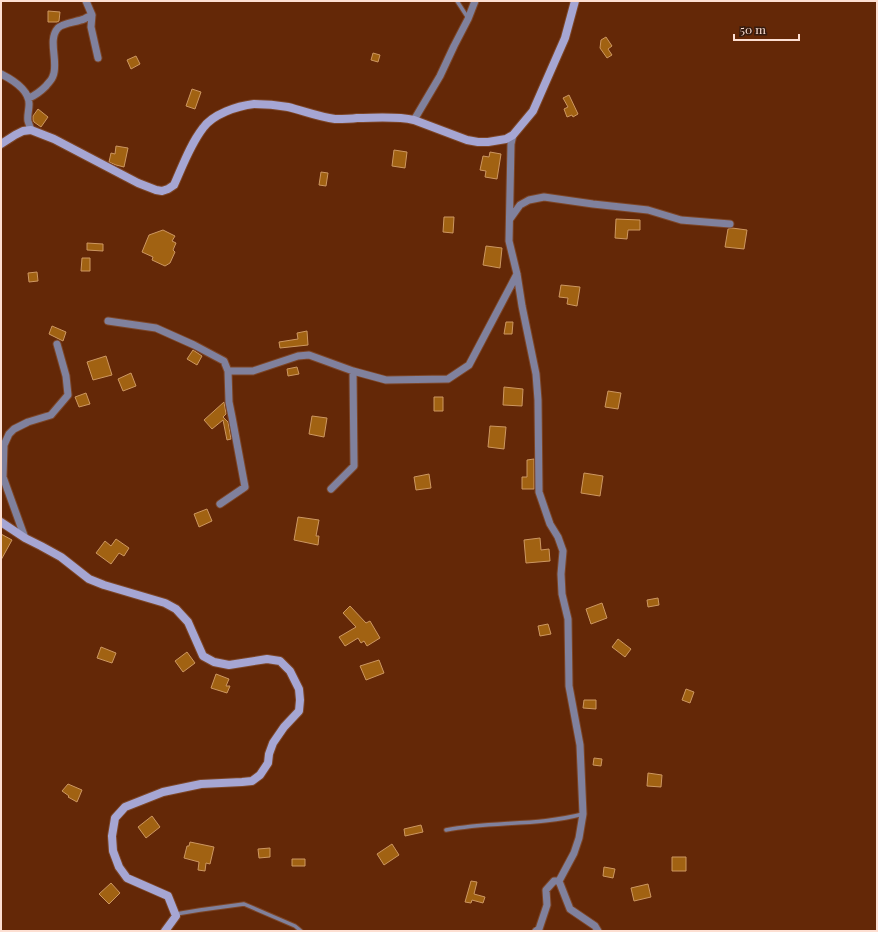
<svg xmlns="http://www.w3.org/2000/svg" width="878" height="932" font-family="'Playfair Display',serif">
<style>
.building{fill:#a16212;stroke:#cd9761}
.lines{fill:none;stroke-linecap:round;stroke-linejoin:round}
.lane-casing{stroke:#7c4527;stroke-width:5.5}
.street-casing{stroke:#7c4527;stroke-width:9}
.secondary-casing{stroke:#7c4527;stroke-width:10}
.lane{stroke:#80819d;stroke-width:3.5}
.street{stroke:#80819d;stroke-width:7}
.secondary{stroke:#a6a6d3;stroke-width:8}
</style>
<rect width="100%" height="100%" fill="#642807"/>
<path class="building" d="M48 11 60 12 59 21 57 22H48Z
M606 37 612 46 608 49 612 55 607 58 600 48 601 40Z
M373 53 380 55 378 62 371 60Z
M136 56 140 64 131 69 127 60Z
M192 89 201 92 195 109 186 106Z
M569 95 578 114 573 117 572 115 567 117 564 109 568 107 563 98Z
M38 109 48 117 41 127 34 122 33 120V116Z
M116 146 128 148 124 167 116 165 109 162 111 153 115 154Z
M394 150 407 152 405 168 392 166Z
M490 152 501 154 497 179 485 177 486 171 480 170 483 156 489 157Z
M321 172 328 173 326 186 319 185Z
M444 217H454L453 233 443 232Z
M616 219 640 220V230H628L627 239 615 238Z
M732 228 747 230 744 249 725 247 728 229Z
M163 230 175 236 172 241 176 243 173 250 175 252 170 263 165 266 152 260 153 257 142 252 149 235Z
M87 243 103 244V251L87 250Z
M486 246 502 248 500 268 483 265Z
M82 258H90V271H81Z
M37 272 38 281 29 282 28 273Z
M561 285 580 287 577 306 567 304 568 298 559 297Z
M506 322H513L512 334H504Z
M52 326 66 332 63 341 49 334Z
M307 331 308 345 280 348 279 342 298 339 297 333Z
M193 350 202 356 197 365 187 359Z
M106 356 112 375 93 380 87 362Z
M297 367 299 374 288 376 287 369Z
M131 373 136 386 123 391 118 379Z
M504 387 523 389 522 406 503 405Z
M608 391 621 393 618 409 605 407Z
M86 393 90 404 79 407 75 397Z
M434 397H443V411H434Z
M224 402 226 414 223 417 228 422 231 439 227 440 223 420 212 429 204 420Z
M312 416 327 418 324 437 309 434Z
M490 426 506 427 504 449 488 447Z
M534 459V489H522V477H527V460Z
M584 473 603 476 600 496 581 493Z
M429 474 431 488 416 490 414 477Z
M207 509 212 521 199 527 194 514Z
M298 517 319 520 316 536H319L318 545 294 540Z
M1 534 12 540 1 560Z
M540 538 541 550 549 549 550 561 526 563 524 540Z
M116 539 129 548 124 556 119 553 111 564 96 553 105 541 111 546Z
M658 598 659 605 648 607 647 600Z
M602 603 607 618 591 624 586 609Z
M350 606 366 623 370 621 380 638 367 646 364 641 361 643 358 638 345 646 339 637 356 627 343 613Z
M548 624 551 634 540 636 538 626Z
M618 639 631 649 625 657 612 647Z
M101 647 116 653 112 663 97 658Z
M187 652 195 663 183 672 175 661Z
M379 660 384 673 366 680 360 666Z
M216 674 229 679 226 686H230L227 693 211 688Z
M686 689 694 692 690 703 682 700Z
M584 700H596V709L583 708Z
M594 758 602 759 601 766 593 765Z
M648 773 662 775 661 787 647 786Z
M68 784 82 790 77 802 68 797 69 796 62 791Z
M152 816 160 827 146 838 138 827Z
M421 825 423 832 405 836 404 829Z
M190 842 214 847 210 864 206 863 205 871 198 870 199 862 184 858 187 846H189Z
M392 844 399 855 384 865 377 854Z
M270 848V857L259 858 258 849Z
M672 857H686V871H672Z
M292 859H305V866H292Z
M604 867 615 869 613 878 603 876Z
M471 881 477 882 474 894 485 897 483 903 472 900 471 903 465 902Z
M111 883 120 893 109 904 99 894Z
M648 884 651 897 634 901 631 888Z"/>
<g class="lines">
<g class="lane-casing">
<path id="lane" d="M457 1 468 18
M446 830C491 821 538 826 583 814
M176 914 200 910 244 904 295 926 301 931"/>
</g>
<g class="street-casing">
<path id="street" d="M86 1 92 15 91 27 98 58
M1 74C13 80 30 90 29 105 29 110 27 116 28 121 29 124 30 127 31 130
M29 98C36 95 41 91 46 86 48 83 52 80 53 76 59 62 47 40 58 28 62 23 77 22 84 19 86 18 89 16 92 15
M414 120 440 76 454 46 468 19 475 1
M513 135 511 144 509 241 517 274 522 306 536 374 538 400 539 492 550 524 558 537 563 551 561 574 562 594 568 619 569 686 580 745 583 814 579 838 574 853 559 881 570 909 595 926 598 931
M510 219 520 205 529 200 544 197 593 204 648 210 681 220 730 224
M108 321 156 328 194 345 224 361 228 371 229 402 232 417 245 487 220 504
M228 371H253L298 356 309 355 353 371 386 380 448 379 469 365 517 274
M331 489 354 466 353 371
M25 538 3 477 4 445 9 434 14 429 28 422 51 415 68 395 66 376 57 344
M536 931 539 929 547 905 546 890 554 881H559"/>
</g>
<g class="secondary-casing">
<path id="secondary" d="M1 144 15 135 23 131 31 130 54 139 138 183 156 190 162 191 168 189 174 185C183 165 190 145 203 128 213 114 237 106 254 104 265 104 277 105 288 107 304 111 319 117 335 119 342 119 350 119 357 118 376 118 396 116 414 120L467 140 478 142H488L506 139 513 135 533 111 565 38 575 1
M1 522 25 538 41 546 61 557 89 579 104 585 165 603 176 609 188 622 203 656 214 662 229 665 267 659 280 661 290 671 299 689 300 700 299 711 284 727 273 743 269 754 268 763 260 775 252 781 242 782 201 784 163 792 125 807 115 818 112 836 113 851 119 867 127 878 168 896 176 916 165 931"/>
</g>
<use href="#lane" class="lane"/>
<use href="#street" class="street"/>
<use href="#secondary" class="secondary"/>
</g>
<rect width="878" height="932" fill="none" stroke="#fddfd2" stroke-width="4"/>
<path d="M734 34v6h65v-6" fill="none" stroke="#fddfd2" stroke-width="2"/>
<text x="740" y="34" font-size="12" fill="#fddfd2" stroke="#361b0f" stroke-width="3" paint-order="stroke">50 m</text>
</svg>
